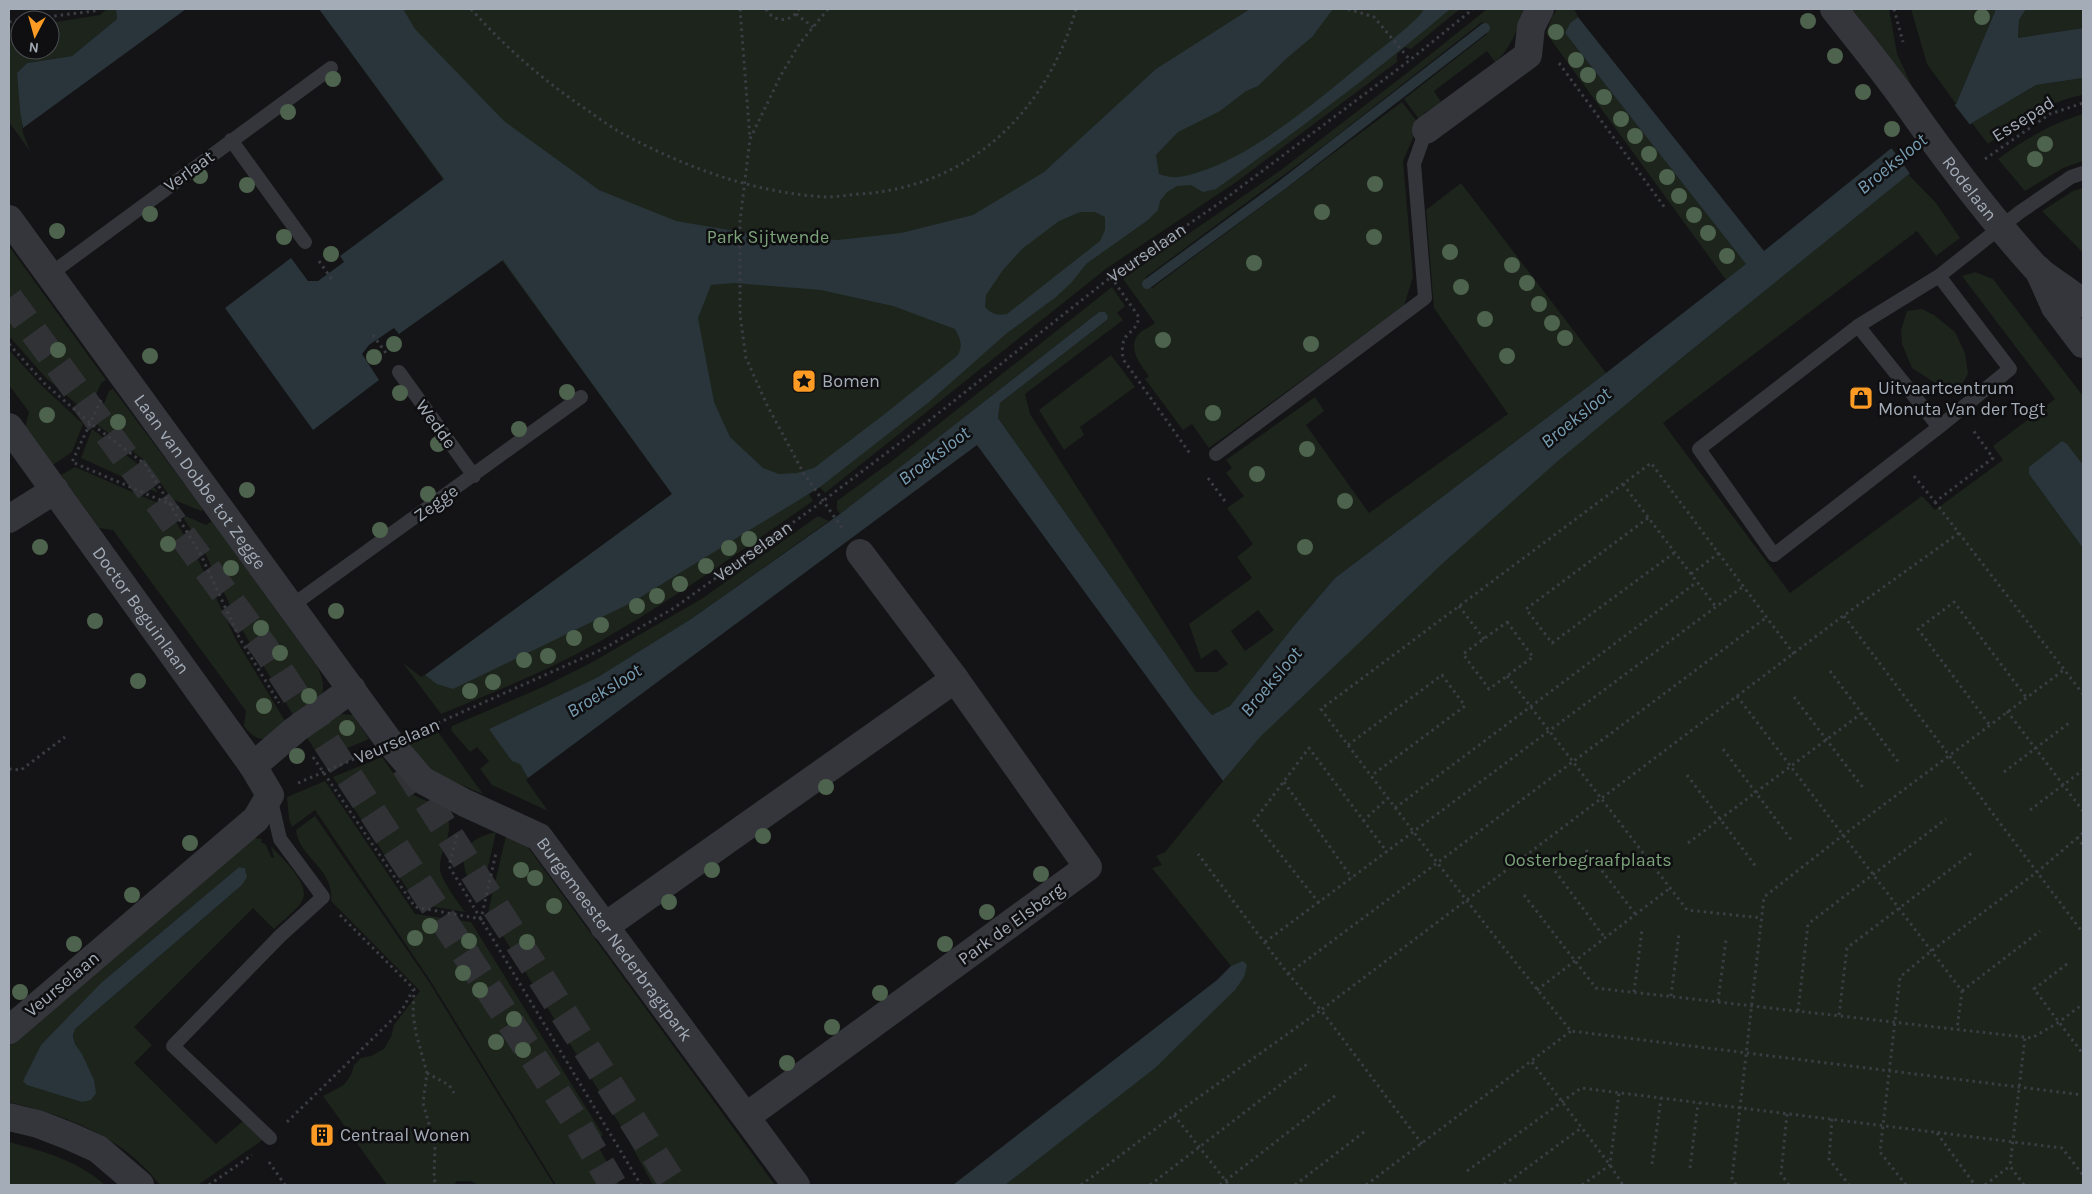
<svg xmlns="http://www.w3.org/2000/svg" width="2092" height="1194" font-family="Karla,sans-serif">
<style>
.green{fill:#1c241c;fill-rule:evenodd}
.water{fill:#29353a;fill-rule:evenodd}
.pier{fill:#141416}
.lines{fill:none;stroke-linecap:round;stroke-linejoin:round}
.stream{stroke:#29353a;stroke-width:10}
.primary-tunnel{stroke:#313236;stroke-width:28;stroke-dasharray:28 14;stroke-linecap:butt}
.path{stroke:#3a3d42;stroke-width:3;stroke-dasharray:2.5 4;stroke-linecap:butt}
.service{stroke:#34363b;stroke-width:14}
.minor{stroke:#34363b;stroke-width:28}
.tertiary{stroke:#34363b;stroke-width:28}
.tree{fill:#4d634d}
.labels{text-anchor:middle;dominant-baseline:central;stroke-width:5;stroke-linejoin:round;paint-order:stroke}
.street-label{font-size:18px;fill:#a4acb7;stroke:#0f0f11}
.park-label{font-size:18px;fill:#7ca37a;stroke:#0f0f11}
.poi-label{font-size:18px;fill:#a4acb7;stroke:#0f0f11;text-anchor:start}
.water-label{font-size:19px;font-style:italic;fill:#799fb4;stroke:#0f0f11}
</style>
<rect width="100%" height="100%" fill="#141416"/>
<path class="green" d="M107 9H116L117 19 72 56 27 63 17 73 23 133 30 151 9 122V29L20 27V50H50V23L100 15Z
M319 9H1460L1411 49 1405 47 1397 54V62L1235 183 1107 268 825 493 820 487 809 494 813 501C742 550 672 601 597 643 547 671 494 692 441 714L403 663 421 677 425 675 672 494Z
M1487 9H1525C1517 28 1512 48 1495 62L1487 51 1434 91 1441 102 1423 114 1426 119 1422 123 1404 99 1487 34 1488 25 1482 22 1330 141 1146 277 1144 283 1152 288 1402 102 1419 124 1403 161 1413 277 1404 306 1209 448 1192 424 1183 430 1145 379 1149 376C1141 366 1127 348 1138 335 1142 330 1150 327 1155 323L1123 279 1281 170 1416 66Z
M1557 9H1574L1578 17 1570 23 1565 33 1747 264 1726 280 1546 33 1552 17Z
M1852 9H1889L1897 54 1912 86Z
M1911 9H1996L1956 104 1927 64Z
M2026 9H2083V28L2018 38 2019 20Z
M2083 78V95C2047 101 2017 124 1988 144L1972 123 2036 85Z
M2083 114V161L2063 168 2025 191 1998 159C2024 140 2052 123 2083 114Z
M1908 174 1936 203 1960 238 1936 256 1917 231 1663 423 1790 593 1922 496 1935 510 2003 460 1993 446 2055 399 1962 276 1975 272 1993 279 2083 396V1185H958L1218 982 1236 964 1231 966 1152 868 1162 865 1156 856 1165 852 1247 752 1281 693 1636 387 1640 392Z
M1461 183 1606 373 1335 578 1293 627 1230 706 1212 715 1194 694 998 418 1000 403 1107 320 1105 312H1099L840 514 837 510V501L892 461 1112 287 1125 306 1117 313 1123 320 1025 394 1030 414 1196 672H1217L1228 664 1216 649 1201 659 1189 624 1252 578 1237 557 1253 544 1227 508 1244 496 1226 473 1232 468 1226 460 1315 397 1324 411 1306 425 1369 513 1508 414 1434 308 1426 210ZM1258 610 1274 630 1245 651 1231 631Z
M2083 188V253L2042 211 2073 191Z
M9 246 106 380 101 383 88 414 46 378 9 336Z
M1922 309 1934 315 1955 332 1965 353 1968 374 1962 384 1952 388 1938 385 1912 368 1902 344 1901 330 1907 311Z
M9 350 41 385 83 424 72 452 53 465 25 427 29 412 9 385Z
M1111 355 1135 387 1080 427 1084 435 1064 450 1039 410Z
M113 389 203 509 201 511 172 499 144 460 96 424 109 391Z
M92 429 138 464 145 472 158 493 81 458Z
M75 467 167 507 195 553 236 640 288 726C270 739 260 747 244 726L246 711 113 530 99 528 61 475Z
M181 514 206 525 212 521 318 668C331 696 317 705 296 720L241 628 203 549Z
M818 516 829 521 691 619 598 677 489 729 520 763 528 778 526 780 548 811 492 785 480 769 489 761 477 747 470 752 451 730 452 726 545 686 589 664 703 598Z
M340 714 353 715 369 739 321 759 307 738Z
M438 732 483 794 432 773 409 744Z
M382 757C391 769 401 787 414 795 426 802 443 804 448 819 453 836 439 852 440 868 440 879 458 902 465 912L429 906 416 902 333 777Z
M325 781 415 914 471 922 603 1135 595 1141 620 1185H556L430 980 315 810 292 827 289 819 287 797Z
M315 816 429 982 554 1185H478L471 1181H457L454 1185H387L323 1096 344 1085 351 1075 354 1065 361 1058 371 1056 384 1049 391 1037 394 1025 420 991 331 901C335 869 299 858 296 830Z
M496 832 480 902C462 870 449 843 496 832Z
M506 836 527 846 535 857 775 1185H653L619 1123 488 912Z
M250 837 262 839 261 842 266 845 271 857 274 858 271 846C281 858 312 884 302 901 298 909 282 921 274 929L253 908 134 1027 152 1045 134 1063 216 1144 243 1121 264 1139 198 1185H160C122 1136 67 1116 9 1102V1046ZM239 867 245 868 246 877 242 885 75 1029C71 1039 75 1045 82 1054L23 1081 102 982Z
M9 1142C43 1151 79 1161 105 1185H9Z"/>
<path class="water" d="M116 9H186L23 128 20 110 17 73 27 63 72 56 117 19Z
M319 9H403L415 29 504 121 599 190 676 221 758 235 838 240 901 233 973 215 1044 172 1156 69 1250 9H1333L1312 37 1287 58 1258 86 1246 91 1220 111 1178 132 1156 155 1159 174C1165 176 1172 178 1178 177 1241 168 1319 99 1368 59 1380 49 1418 21 1424 9H1450C1375 73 1296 131 1216 189L1203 192 1191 185 1177 186 1167 192 1160 201 1158 210 1148 220 1086 264 1072 282 1056 297 1007 333 929 402 820 487 631 603 453 689 437 684 425 675 672 494 503 260 399 334 394 328 369 345 362 354 379 380 313 430 225 308 291 258 308 281H318L344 262 340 256 444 179ZM1080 212H1095L1105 217V230L1100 241 1007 314C997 316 992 314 985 307L986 295 1003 270 1022 249 1059 221ZM734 283 821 290 893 306 955 329C960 339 964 345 957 356L886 413 814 468 797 473 779 474 763 468 730 437 714 402 698 318 711 285Z
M1996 9H2026L2019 20 2018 38 2083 28V78L2036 85 1972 123 1678 361 1559 460 1443 563 1260 737 1223 781 977 445 528 778 520 764 512 761 489 729 598 677 691 619 840 514 1099 312H1105L1108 316 1107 320 1000 403 998 418 1194 694 1212 715 1230 706 1293 627 1335 578 1606 373 1746 264 1565 33 1570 23 1578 17 1764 251 1889 150 1956 104Z
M2062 441 2067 444 2083 465V548L2029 474V467Z
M239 867 245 868 247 877 242 885 75 1029 73 1036 75 1044 82 1054 94 1080 96 1093 91 1100 82 1102 27 1085 23 1081 41 1045 102 982Z
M1243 961 1247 965 1244 977 1235 990 1155 1068 1005 1185H953L1217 980 1231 966Z"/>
<path class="pier" d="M1953 103 1971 126 1911 175 1890 146Z"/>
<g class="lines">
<path class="stream" d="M1147 284 1282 185 1485 28"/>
<path class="primary-tunnel" d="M9 298 264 647 579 1127 613 1185
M405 766 674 1185"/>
<g class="path">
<path d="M471 9C506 48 544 81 587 110 600 119 612 128 625 135 687 168 755 193 826 197 837 197 848 195 860 194 969 187 1047 112 1076 9"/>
<path d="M740 9 750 139"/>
<path d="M766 9C774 23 791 23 799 9"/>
<path d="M828 9 800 43 781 75 750 139 740 221V315L746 358 767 405 804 474 843 529"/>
<path d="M1348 9 1374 17 1410 60"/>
<path d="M1894 9 1903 42"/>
<path d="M796 14 813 27"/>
<path d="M22 20 94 11 98 9"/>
<path d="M9 22 20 20"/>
<path d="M1559 63 1665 208"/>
<path d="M1985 159 2050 114 2083 103"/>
<path d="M319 261 333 281"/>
<path d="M1111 277 1139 317C1135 338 1119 328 1123 359L1191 455"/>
<path d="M373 335 386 353"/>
<path d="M9 344 45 384 90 423 145 464 200 553 240 639 279 703"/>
<path d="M101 400 72 462 179 508"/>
<path d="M1914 476 1935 502 1993 458 1973 430"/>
<path d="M1208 478 1227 504"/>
<path d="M1623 484 1716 607"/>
<path d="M1935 502 2083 694"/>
<path d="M1648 518 1526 609 1552 643 1674 553"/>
<path d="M1691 574 1719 553"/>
<path d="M1459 606 1484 639"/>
<path d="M1844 616 2083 933"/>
<path d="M1507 622 1533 657 1489 689 1463 654Z"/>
<path d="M1794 654 1651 463 1321 709C1402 818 1485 926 1571 1031L2083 1095"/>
<path d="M1830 671 1900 764"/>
<path d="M1507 676 1687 910 1762 918"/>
<path d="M1737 696 1962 991 1957 1029"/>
<path d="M1794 697 1864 789"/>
<path d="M2007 711 2083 811"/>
<path d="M1989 724 1918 629 1954 602 2026 697"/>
<path id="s1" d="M420 731 605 648 674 608 823 501 926 423 1111 277 1221 202 1410 60 1473 9"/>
<path d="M1348 745 1442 675 1465 706 1371 776"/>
<path d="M1723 749 1793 842"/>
<path d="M313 757 415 907 481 919 496 853"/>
<path d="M9 769 21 770 65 737"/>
<path d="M2004 772 2069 723"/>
<path d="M1687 775 1757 868"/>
<path d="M1284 782 1352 878"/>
<path d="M298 783 361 756"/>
<path d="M1395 808 1697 582"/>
<path d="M2030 810 2083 770"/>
<path d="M1363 821 1388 798"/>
<path d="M457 835 449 866 641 1185"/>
<path d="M2077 837 2083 845"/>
<path d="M1688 843 1862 713"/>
<path d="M1586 850 1636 915"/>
<path d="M1555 871 1605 938"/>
<path d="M1524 895 1596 988 2032 1038 2059 1022 2083 1004"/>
<path d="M1319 903 1254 821 1309 748 1387 852"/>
<path d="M340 915 414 989 413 1014 416 1033 427 1073 423 1103 435 1145 434 1178 436 1185"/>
<path d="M1265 942 1744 586"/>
<path d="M2067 964 2034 989 2083 1054"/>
<path d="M1288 974 1767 617"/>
<path d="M1537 990 1670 888"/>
<path d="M1962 991 2040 931"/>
<path d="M1634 992 1642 930"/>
<path d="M1671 996 1679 934"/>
<path d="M1718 1001 1726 940"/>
<path d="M1798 1011 1808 924 1946 819"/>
<path d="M1839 1015 1847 948 1973 852"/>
<path d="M1532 1062 1610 1165 1623 1185"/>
<path d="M427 1073 449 1085 454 1093"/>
<path d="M1787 1114 1781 1174 1789 1185"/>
<path d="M1174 1115 1229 1185"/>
<path d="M1832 1119 1829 1159 1849 1185"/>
<path d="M287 1122 402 1010 413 990"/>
<path d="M1937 1133 1975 1185"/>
<path d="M1422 1144 1321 1010 1843 616 1959 533"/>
<path d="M269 1162 285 1185"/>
<path d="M1652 1164 1661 1098"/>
<path d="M1690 1168 1698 1103"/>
<path d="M1467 1171 1581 1088 2062 1148 2083 1175"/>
<path d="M209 1185 252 1155"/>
<path d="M1081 1185 1174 1115 1321 1010 1288 974 1198 854"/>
<path d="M1150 1185 1310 1062"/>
<path d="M1220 1185 1336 1095"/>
<path d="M1295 1185 1364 1132"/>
<path d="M1366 1185 1571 1031"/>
<path d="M1504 1185 1581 1128"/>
<path d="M1582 1185 1610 1165 1619 1093"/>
<path d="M1736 1185 1732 1178 1764 897 1842 836 2065 669"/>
<path d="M1906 1185 1880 1152 1900 977 1930 952 2037 872 2083 833"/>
<path d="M1985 1185 2010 1166"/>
<path d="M2024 1185 2010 1166 2025 1037"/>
</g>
<path class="service" d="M231 140 305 242
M49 275 331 68
M1939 276 2010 369 1939 427 1858 326 1939 276 2020 212 2071 177 2083 173
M1858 326 1699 449 1774 555 1939 427
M399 372 474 476
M1216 454 1425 298 1414 164 1426 130
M290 607 581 397
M270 1138 173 1046 280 936 323 897 280 839 270 796"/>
<g class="minor">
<path d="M1426 130 1528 55 1531 27 1540 9"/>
<path id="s2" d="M9 219 391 744 422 780 465 803 539 837 796 1185"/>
<path id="s3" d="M9 427 253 766 270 795 256 819 9 1030"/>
<path d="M9 519 55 490"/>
<path d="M860 553 955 679"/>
<path d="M253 766 295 730 352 689"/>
<path d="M604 927 955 679 1088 867 747 1116"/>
<path d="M9 1117 38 1124 69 1136 98 1149 140 1185"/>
</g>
<g class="tertiary">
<path id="s4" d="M1834 9C1859 41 1885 72 1908 105 1948 162 1989 216 2035 267 2049 281 2069 289 2083 304"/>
<path d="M2038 269 2055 307 2083 344"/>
</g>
</g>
<g class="tree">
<circle cx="1982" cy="17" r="8"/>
<circle cx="1808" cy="21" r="8"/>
<circle cx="1556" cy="32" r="8"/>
<circle cx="1835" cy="56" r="8"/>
<circle cx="1576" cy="60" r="8"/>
<circle cx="1588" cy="75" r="8"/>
<circle cx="333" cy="79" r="8"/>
<circle cx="1863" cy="92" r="8"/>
<circle cx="1604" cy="97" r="8"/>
<circle cx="288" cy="112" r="8"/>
<circle cx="1621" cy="119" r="8"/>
<circle cx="1892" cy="129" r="8"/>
<circle cx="1635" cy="136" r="8"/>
<circle cx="2045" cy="144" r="8"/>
<circle cx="1649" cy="154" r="8"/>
<circle cx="2035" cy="159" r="8"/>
<circle cx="200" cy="176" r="8"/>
<circle cx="1667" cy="177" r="8"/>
<circle cx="1375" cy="184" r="8"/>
<circle cx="247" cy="185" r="8"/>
<circle cx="1679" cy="196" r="8"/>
<circle cx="1322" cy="212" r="8"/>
<circle cx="150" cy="214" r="8"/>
<circle cx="1694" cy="215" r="8"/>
<circle cx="57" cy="231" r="8"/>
<circle cx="1708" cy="233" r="8"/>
<circle cx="284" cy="237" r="8"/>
<circle cx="1374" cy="237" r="8"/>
<circle cx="1450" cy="252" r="8"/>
<circle cx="331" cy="254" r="8"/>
<circle cx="1727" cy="256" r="8"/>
<circle cx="1254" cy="263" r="8"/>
<circle cx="1512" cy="265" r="8"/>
<circle cx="1527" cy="283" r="8"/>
<circle cx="1461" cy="287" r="8"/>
<circle cx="1539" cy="304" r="8"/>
<circle cx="1485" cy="319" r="8"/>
<circle cx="1552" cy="323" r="8"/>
<circle cx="1565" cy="338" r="8"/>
<circle cx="1163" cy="340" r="8"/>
<circle cx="394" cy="344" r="8"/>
<circle cx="1311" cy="344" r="8"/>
<circle cx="58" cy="350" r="8"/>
<circle cx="150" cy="356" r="8"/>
<circle cx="1507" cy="356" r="8"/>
<circle cx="374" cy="357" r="8"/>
<circle cx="567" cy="392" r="8"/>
<circle cx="400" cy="393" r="8"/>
<circle cx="1213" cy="413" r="8"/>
<circle cx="47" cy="415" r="8"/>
<circle cx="118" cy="422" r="8"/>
<circle cx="519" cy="429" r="8"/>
<circle cx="438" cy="444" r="8"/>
<circle cx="1307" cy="449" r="8"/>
<circle cx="1257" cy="474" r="8"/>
<circle cx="247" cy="490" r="8"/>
<circle cx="428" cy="494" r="8"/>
<circle cx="1345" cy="501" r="8"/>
<circle cx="380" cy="530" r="8"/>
<circle cx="749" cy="539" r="8"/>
<circle cx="168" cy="544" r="8"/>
<circle cx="40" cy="547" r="8"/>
<circle cx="1305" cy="547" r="8"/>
<circle cx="729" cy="548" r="8"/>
<circle cx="706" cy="566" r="8"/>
<circle cx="231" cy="568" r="8"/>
<circle cx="680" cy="584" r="8"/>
<circle cx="657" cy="596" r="8"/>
<circle cx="637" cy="606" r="8"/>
<circle cx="336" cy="611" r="8"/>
<circle cx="95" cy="621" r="8"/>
<circle cx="601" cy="625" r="8"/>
<circle cx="261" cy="628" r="8"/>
<circle cx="574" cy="638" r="8"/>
<circle cx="280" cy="653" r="8"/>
<circle cx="548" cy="656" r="8"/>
<circle cx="524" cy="660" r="8"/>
<circle cx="138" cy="681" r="8"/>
<circle cx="493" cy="682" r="8"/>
<circle cx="470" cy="691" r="8"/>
<circle cx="309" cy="696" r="8"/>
<circle cx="264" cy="706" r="8"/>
<circle cx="347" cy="728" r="8"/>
<circle cx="297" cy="756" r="8"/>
<circle cx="826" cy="787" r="8"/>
<circle cx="763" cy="836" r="8"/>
<circle cx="190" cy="843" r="8"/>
<circle cx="521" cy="870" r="8"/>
<circle cx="712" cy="870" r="8"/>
<circle cx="1041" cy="874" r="8"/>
<circle cx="535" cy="878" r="8"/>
<circle cx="132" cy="895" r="8"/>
<circle cx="669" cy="902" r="8"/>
<circle cx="554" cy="906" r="8"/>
<circle cx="987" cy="912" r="8"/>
<circle cx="430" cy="926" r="8"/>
<circle cx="415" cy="938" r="8"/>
<circle cx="469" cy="941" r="8"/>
<circle cx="527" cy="942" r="8"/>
<circle cx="74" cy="944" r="8"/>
<circle cx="945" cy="944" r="8"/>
<circle cx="463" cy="973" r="8"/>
<circle cx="480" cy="990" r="8"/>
<circle cx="20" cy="992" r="8"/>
<circle cx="880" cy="993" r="8"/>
<circle cx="514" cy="1019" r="8"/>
<circle cx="832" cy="1027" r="8"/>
<circle cx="496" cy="1042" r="8"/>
<circle cx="523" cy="1050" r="8"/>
<circle cx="787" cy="1063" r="8"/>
</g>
<defs>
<g id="sight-square" transform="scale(1.25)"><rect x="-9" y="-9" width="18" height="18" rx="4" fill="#fd9b25" stroke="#0f0f11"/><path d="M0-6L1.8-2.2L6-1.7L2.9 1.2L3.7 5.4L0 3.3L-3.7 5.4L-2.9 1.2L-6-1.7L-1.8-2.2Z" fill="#111"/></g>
<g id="shop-square" transform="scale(1.25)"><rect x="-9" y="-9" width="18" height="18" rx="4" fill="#fd9b25" stroke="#0f0f11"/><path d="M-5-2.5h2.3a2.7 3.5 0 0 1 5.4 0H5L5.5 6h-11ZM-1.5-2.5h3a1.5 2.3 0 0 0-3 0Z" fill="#111"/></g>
<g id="building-square" transform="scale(1.25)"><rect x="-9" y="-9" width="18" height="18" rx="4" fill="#fd9b25" stroke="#0f0f11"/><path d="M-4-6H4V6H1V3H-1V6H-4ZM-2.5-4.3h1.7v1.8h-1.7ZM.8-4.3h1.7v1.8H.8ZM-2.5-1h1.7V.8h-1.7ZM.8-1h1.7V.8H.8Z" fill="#111"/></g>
</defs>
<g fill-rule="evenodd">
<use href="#sight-square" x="804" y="381"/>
<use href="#shop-square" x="1861" y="398"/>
<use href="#building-square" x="322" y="1135"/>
</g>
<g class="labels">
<g class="street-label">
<text transform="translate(2023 119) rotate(-32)">Essepad</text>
<text transform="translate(189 171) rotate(-36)">Verlaat</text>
<text stroke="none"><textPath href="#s4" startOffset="225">Rodelaan</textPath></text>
<text stroke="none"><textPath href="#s1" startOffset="874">Veurselaan</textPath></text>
<text transform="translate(436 424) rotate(54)">Wedde</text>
<text stroke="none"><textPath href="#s2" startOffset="325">Laan van Dobbe tot Zegge</textPath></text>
<text transform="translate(436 503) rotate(-36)">Zegge</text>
<text stroke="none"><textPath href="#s1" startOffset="380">Veurselaan</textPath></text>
<text stroke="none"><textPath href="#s3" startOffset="226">Doctor Beguinlaan</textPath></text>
<text transform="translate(397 741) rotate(-23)">Veurselaan</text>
<text transform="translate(1011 924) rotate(-36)">Park de Elsberg</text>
<text stroke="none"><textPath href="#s2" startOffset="954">Burgemeester Nederbragtpark</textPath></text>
<text transform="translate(62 984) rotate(-40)">Veurselaan</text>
</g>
<g class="park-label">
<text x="768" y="237">Park Sijtwende</text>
<text x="1588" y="860">Oosterbegraafplaats</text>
</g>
<g class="poi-label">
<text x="822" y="381">Bomen</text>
<text x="1878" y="388">Uitvaartcentrum<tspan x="1878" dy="21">Monuta Van der Togt</tspan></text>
<text x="340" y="1135">Centraal Wonen</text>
</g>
<g class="water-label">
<text transform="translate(1892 164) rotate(-39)">Broeksloot</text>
<text transform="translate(1576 418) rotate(-39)">Broeksloot</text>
<text transform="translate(934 456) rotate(-37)">Broeksloot</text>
<text transform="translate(1271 682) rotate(-50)">Broeksloot</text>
<text transform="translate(604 691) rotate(-32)">Broeksloot</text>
</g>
</g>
<rect width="2092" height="1194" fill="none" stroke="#a4acb7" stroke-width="20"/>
<g transform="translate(35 35) rotate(186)"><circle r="24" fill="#0f0f11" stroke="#4b4e53"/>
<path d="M0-4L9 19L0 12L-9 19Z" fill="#fd9b25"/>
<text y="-8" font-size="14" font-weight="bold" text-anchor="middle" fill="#a4acb7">N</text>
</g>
</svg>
